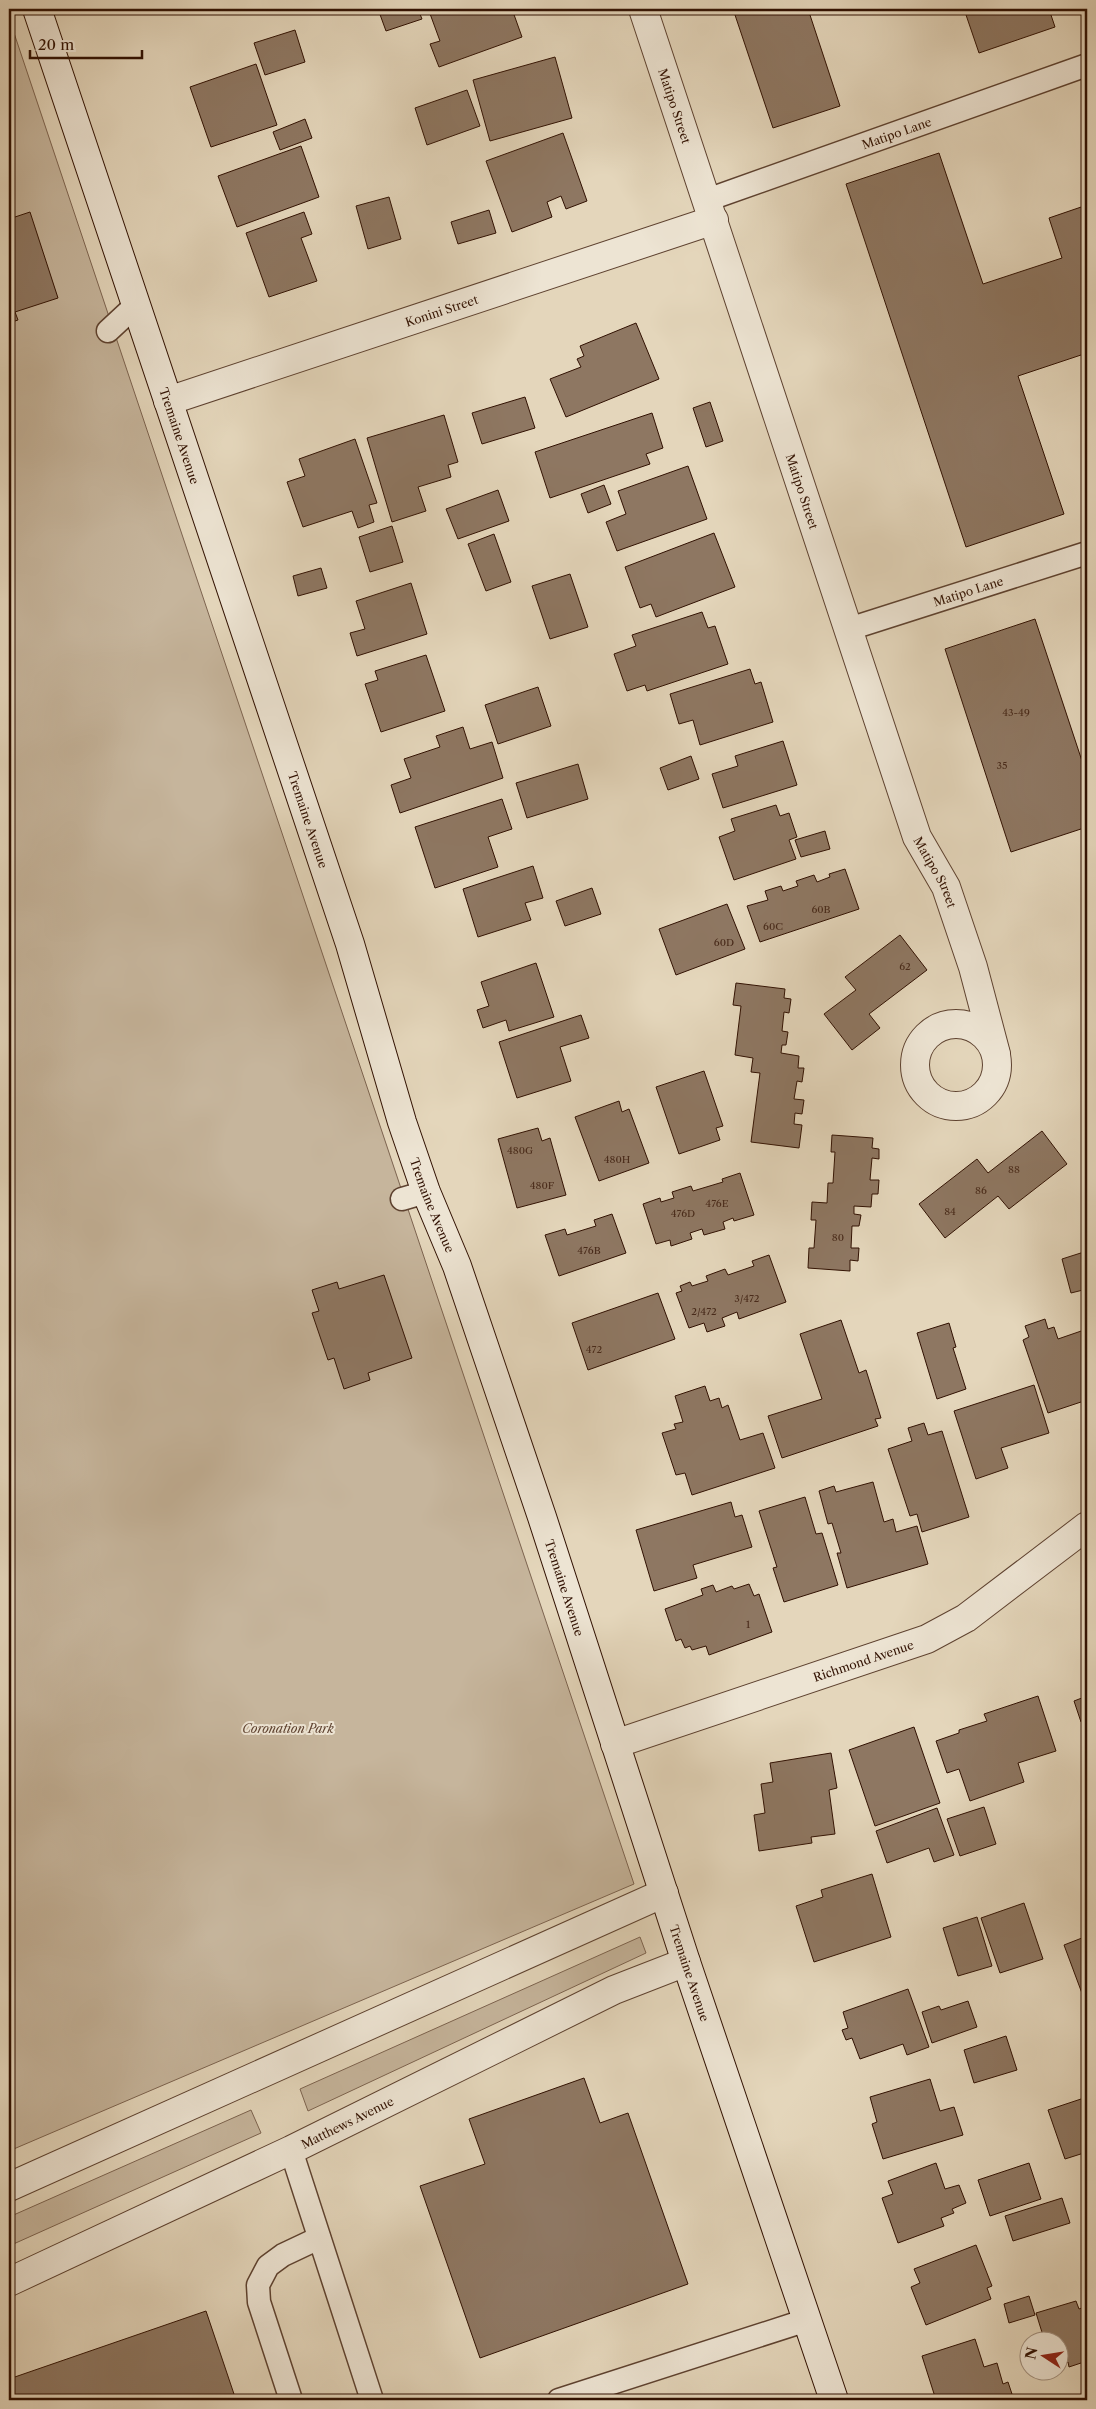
<svg xmlns="http://www.w3.org/2000/svg" width="1096" height="2409" font-family="'Libre Caslon Text',serif">
<style>
.green{fill:#c6b59c;stroke:#7c634f}
.building{fill:#8e7762;stroke:#311102}
.lines{fill:none;stroke-linecap:round;stroke-linejoin:round}
.lane-casing{stroke:#5e4230;stroke-width:25}
.street-casing{stroke:#5e4230;stroke-width:30}
.secondary-casing{stroke:#311102;stroke-width:30}
.lane{stroke:#ede4d3;stroke-width:22}
.street{stroke:#ede4d3;stroke-width:28}
.secondary{stroke:#ede4d3;stroke-width:28}
.labels{text-anchor:middle;dominant-baseline:central;stroke-width:4;stroke-linejoin:round;paint-order:stroke}
.number-label{font-size:10px;fill:#482a1a}
.street-label{font-size:12px;fill:#311102;stroke:#ede4d3}
.park-label{font-size:12px;font-style:italic;fill:#5e4230;stroke:#ede4d3}
</style>
<rect width="100%" height="100%" fill="#e4d6bb"/>
<filter id="stains"><feTurbulence type="fractalNoise" baseFrequency=".004" numOctaves="4"/><feColorMatrix values="0 0 0 0 .2 0 0 0 0 .09 0 0 0 0 .02 0 0 0 .5 -.17"/></filter>
<radialGradient id="worn" r=".72"><stop offset=".6" stop-color="#630" stop-opacity="0"/><stop offset="1" stop-color="#630" stop-opacity=".3"/></radialGradient>
<path class="green" d="M9 18 634 1884 9 2151Z
M640 1937 646 1953 308 2111 300 2089Z
M251 2110 261 2133 9 2246V2217Z"/>
<path class="building" d="M378 9H418L422 19 386 31Z
M435 9H512L522 37 439 67 430 44 440 41 429 11Z
M733 9H808L840 106 773 128Z
M964 9H1049L1055 27 979 53Z
M295 30 305 62 265 75 254 43Z
M555 57 572 118 490 141 473 80Z
M256 64 277 125 211 147 190 87Z
M467 90 480 126 427 145 415 108Z
M305 119 312 138 280 150 273 132Z
M563 133 587 201 566 209 561 196 547 202 552 217 512 232 486 161Z
M301 146 319 197 237 227 218 176Z
M939 153 983 284 1062 258 1049 218 1087 205V353L1018 376 1064 514 966 547 846 184Z
M389 197 401 239 368 249 356 206Z
M489 210 496 233 458 244 451 222Z
M30 212 58 298 15 312 18 320 9 323V219Z
M304 212 312 234 301 238 317 281 269 297 246 233Z
M636 323 659 379 566 417 550 379 581 367 577 359 584 356 580 346Z
M525 397 535 428 482 444 472 413Z
M710 402 723 441 706 447 693 408Z
M652 413 663 448 646 454 650 464 550 498 535 452Z
M444 415 458 462 448 465 451 477 418 487 426 511 392 522 367 438Z
M355 439 377 503 369 505 374 522 358 528 352 511 303 527 287 482 305 476 299 459Z
M688 466 707 519 617 551 606 522 626 514 618 491Z
M604 485 611 504 588 513 581 494Z
M498 490 509 521 458 539 446 509Z
M392 526 403 562 370 572 359 537Z
M714 533 735 587 656 617 651 604 640 608 625 567Z
M494 534 511 582 486 591 468 544Z
M321 568 327 588 298 596 293 576Z
M570 574 588 627 550 639 532 586Z
M411 583 427 634 357 656 350 633 365 629 356 601Z
M702 612 708 628 715 626 728 664 647 691 645 685 627 691 614 654 636 646 632 635Z
M1035 619 1087 776V827L1011 852 945 649Z
M426 655 445 711 381 732 365 684 378 680 375 671Z
M750 669 755 684 761 682 773 722 700 745 693 720 679 724 670 694Z
M538 687 551 726 498 744 485 705Z
M463 727 470 749 492 742 503 778 400 813 391 785 411 778 404 759 440 747 436 736Z
M783 741 797 785 723 808 712 774 738 766 735 756Z
M691 756 699 779 668 790 660 768Z
M578 764 588 799 527 818 516 783Z
M502 799 512 829 488 837 498 867 435 888 415 827Z
M776 805 780 816 789 813 797 837 789 840 796 859 734 880 719 837 735 831 731 819Z
M825 831 830 849 801 857 795 840Z
M533 866 543 898 525 903 531 920 478 937 463 889Z
M845 869 859 909 760 942 747 906 768 900 765 891 781 886 783 891 798 886 796 881 814 875 817 882 830 877 829 874Z
M592 888 601 914 565 926 556 901Z
M727 904 745 949 676 975 659 929Z
M900 935 927 970 869 1014 880 1028 852 1050 824 1014 856 990 845 977Z
M536 963 554 1017 509 1031 506 1020 483 1028 477 1010 489 1006 481 982Z
M736 983 785 989 784 998 791 999 789 1013 784 1012 782 1031 788 1032 786 1045H782L781 1053 799 1056 798 1068H804L802 1082 797 1081 794 1099 804 1100 802 1114 795 1113 794 1124 802 1125 799 1148 751 1142 760 1073 751 1072 753 1058 735 1055 741 1006 733 1005Z
M581 1015 589 1038 560 1047 571 1081 517 1098 499 1042Z
M704 1071 723 1126 716 1128 720 1140 679 1154 656 1087Z
M619 1101 622 1112 629 1109 649 1163 599 1181 575 1117Z
M538 1128 542 1141 550 1138 566 1195 517 1208 498 1139Z
M1042 1131 1067 1164 1009 1209 998 1196 945 1238 919 1204 977 1159 988 1173Z
M832 1135 873 1138 872 1148 879 1149V1159L872 1158 870 1180H879L878 1194H872L871 1207 854 1206V1214L861 1215 859 1226H852L851 1248H859L858 1261 850 1260V1271L808 1268 809 1248H814L816 1220H811L812 1202 827 1203 828 1183H833L835 1152H831Z
M740 1173 754 1215 734 1221 733 1218 723 1222 725 1229 704 1235 702 1229 690 1233 692 1239 671 1246 670 1240 656 1244 643 1204 660 1198 661 1202 674 1198 672 1192 691 1186 693 1191 723 1182 722 1179Z
M612 1214 626 1253 559 1276 545 1235 565 1229 567 1235 596 1226 594 1220Z
M1087 1251V1289L1071 1293 1062 1259Z
M769 1255 786 1302 739 1319 737 1312 722 1318 725 1326 707 1332 704 1323 689 1328 676 1293 682 1291 680 1286 690 1282 692 1286 708 1281 706 1276 725 1269 728 1275 754 1266 752 1261Z
M384 1275 412 1358 368 1373 370 1380 344 1389 334 1358 328 1360 312 1313 319 1311 312 1290 337 1282 339 1289Z
M658 1293 675 1339 588 1370 572 1323Z
M1045 1319 1048 1329 1054 1327 1058 1339 1087 1329V1400L1048 1413 1023 1340 1029 1337 1025 1326Z
M841 1320 859 1373 866 1370 881 1418 875 1419 878 1426 782 1458 768 1416 822 1399 800 1334Z
M949 1323 956 1347 953 1348 966 1389 937 1399 917 1333Z
M1034 1385 1049 1433 1001 1448 1008 1468 976 1479 954 1411Z
M705 1386 710 1401 719 1398 722 1408 728 1405 740 1440 763 1433 775 1468 692 1495 685 1473 676 1475 662 1433 676 1429 674 1424 683 1422 675 1396Z
M924 1423 928 1435 942 1431 969 1517 922 1532 917 1514 910 1516 888 1449 912 1441 908 1428Z
M873 1482 884 1522 893 1519 896 1532 917 1526 928 1564 847 1588 837 1553H841L832 1523 828 1524 819 1491 834 1486 836 1492Z
M805 1497 816 1534 822 1533 838 1585 784 1602 773 1568 777 1567 759 1511Z
M731 1502 735 1517 742 1515 752 1547 693 1565 697 1578 654 1591 636 1530Z
M749 1584 754 1596 759 1594 772 1632 709 1655 706 1646 692 1650 690 1646 685 1648 681 1639 676 1641 665 1609 703 1595 701 1589 713 1585 716 1592 732 1586 734 1589Z
M1038 1696 1056 1751 1018 1763 1024 1782 970 1801 959 1769 947 1773 936 1741 959 1733V1730L987 1721 984 1714Z
M1087 1696V1720L1081 1722 1074 1701Z
M914 1727 940 1803 875 1826 849 1750Z
M831 1753 837 1788 829 1790 835 1834 811 1837 812 1843 759 1851 754 1815 765 1813 761 1784 773 1782 770 1763Z
M984 1807 996 1844 960 1856 947 1819Z
M937 1808 954 1855 934 1862 929 1848 887 1863 876 1831Z
M872 1874 891 1937 814 1962 796 1906 823 1897 821 1890Z
M1024 1903 1043 1959 1000 1973 981 1918Z
M977 1917 992 1966 958 1976 943 1928Z
M1087 1936V1994L1083 1996 1064 1945Z
M908 1989 929 2047 907 2055 903 2044 860 2059 852 2038 846 2040 842 2030 848 2028 843 2012Z
M968 2001 977 2027 932 2043 922 2012 939 2006 941 2010Z
M1006 2036 1017 2070 974 2083 964 2050Z
M584 2078 600 2123 628 2113 688 2284 480 2358 420 2186 485 2164 469 2119Z
M930 2079 940 2111 954 2107 963 2135 883 2159 872 2124 877 2122 870 2097Z
M1087 2097V2152L1065 2159 1048 2110Z
M936 2163 945 2189 959 2185 966 2203 952 2209 954 2213 941 2218 944 2226 898 2243 882 2198 893 2194 888 2181Z
M1029 2163 1041 2199 990 2216 978 2180Z
M1062 2198 1070 2223 1013 2241 1005 2216Z
M976 2245 992 2286 987 2288 991 2299 926 2325 911 2287 920 2283 914 2269Z
M1029 2296 1035 2315 1009 2323 1004 2304Z
M1076 2301 1079 2309 1087 2306V2361L1069 2367 1068 2362 1058 2364V2342H1045L1036 2313Z
M206 2311 236 2400H9V2379Z
M975 2339 984 2367 997 2363 1003 2384 1008 2382 1012 2394 991 2400H936L922 2356Z"/>
<g class="lines">
<g class="lane-casing">
<g id="lane">
<path id="s1" d="M707 200 1087 65"/>
<path d="M108 331 136 305"/>
<path id="s2" d="M849 629 1087 553"/>
<path d="M402 1199 426 1192"/>
<path d="M291 2150 372 2400"/>
<path d="M291 2400 259 2302 258 2285 268 2266 283 2255 319 2238"/>
<path d="M559 2400 807 2320"/>
</g>
</g>
<g class="street-casing">
<g id="street">
<path id="s3" d="M643 9 917 837 946 887 973 967 996 1054"/>
<path id="s4" d="M168 401 714 220"/>
<circle cx="956" cy="1065" r="41"/>
<path id="s5" d="M615 1744 927 1639 966 1618 1087 1526"/>
<path d="M9 2187 664 1893"/>
<path id="s6" d="M9 2282 291 2150 614 1990 686 1962"/>
</g>
</g>
<g class="secondary-casing">
<g id="secondary">
<path id="s7" d="M37 9 350 944 402 1122 426 1192 457 1266 542 1517 686 1962 834 2400"/>
</g>
</g>
<use href="#lane" class="lane"/>
<use href="#street" class="street"/>
<use href="#secondary" class="secondary"/>
</g>
<g class="labels">
<g class="number-label">
<text x="1016" y="712">43-49</text>
<text x="1002" y="765">35</text>
<text x="821" y="909">60B</text>
<text x="773" y="926">60C</text>
<text x="724" y="942">60D</text>
<text x="905" y="966">62</text>
<text x="520" y="1150">480G</text>
<text x="617" y="1159">480H</text>
<text x="1014" y="1169">88</text>
<text x="542" y="1185">480F</text>
<text x="981" y="1190">86</text>
<text x="717" y="1203">476E</text>
<text x="950" y="1211">84</text>
<text x="683" y="1213">476D</text>
<text x="838" y="1237">80</text>
<text x="589" y="1250">476B</text>
<text x="747" y="1298">3/472</text>
<text x="704" y="1311">2/472</text>
<text x="594" y="1349">472</text>
<text x="748" y="1624">1</text>
</g>
<g class="street-label">
<text stroke="none"><textPath href="#s3" startOffset="102">Matipo Street</textPath></text>
<text stroke="none"><textPath href="#s1" startOffset="201">Matipo Lane</textPath></text>
<text stroke="none"><textPath href="#s4" startOffset="288">Konini Street</textPath></text>
<text stroke="none"><textPath href="#s7" startOffset="450">Tremaine Avenue</textPath></text>
<text stroke="none"><textPath href="#s3" startOffset="508">Matipo Street</textPath></text>
<text stroke="none"><textPath href="#s2" startOffset="125">Matipo Lane</textPath></text>
<text stroke="none"><textPath href="#s7" startOffset="855">Tremaine Avenue</textPath></text>
<text stroke="none"><textPath href="#s3" startOffset="912">Matipo Street</textPath></text>
<text stroke="none"><textPath href="#s7" startOffset="1260">Tremaine Avenue</textPath></text>
<text stroke="none"><textPath href="#s7" startOffset="1665">Tremaine Avenue</textPath></text>
<text stroke="none"><textPath href="#s5" startOffset="262">Richmond Avenue</textPath></text>
<text stroke="none"><textPath href="#s7" startOffset="2070">Tremaine Avenue</textPath></text>
<text stroke="none"><textPath href="#s6" startOffset="374">Matthews Avenue</textPath></text>
</g>
<g class="park-label">
<text x="288" y="1728">Coronation Park</text>
</g>
</g>
<rect width="1096" height="2409" fill="none" stroke="#e4d6bb" stroke-width="30"/>
<rect x="10" y="10" width="1076" height="2389" fill="none" stroke="#311102" stroke-width="2.5"/>
<rect x="15" y="15" width="1066" height="2379" fill="none" stroke="#311102"/>
<g transform="translate(1044 2356) rotate(282)"><circle r="24" fill="#ede4d3" stroke="#a2907f"/>
<path d="M0-4L9 19L0 12L-9 19Z" fill="#8f2418"/>
<text y="-8" font-size="14" font-weight="bold" text-anchor="middle" fill="#311102">N</text>
</g>
<path d="M30 50v8h112v-8" fill="none" stroke="#311102" stroke-width="2.5"/>
<text x="38" y="50" font-size="15" fill="#311102" stroke="#ede4d3" stroke-width="4" paint-order="stroke">20 m</text>
<rect width="100%" height="100%" filter="url(#stains)"/>
<rect width="100%" height="100%" fill="url(#worn)"/>
</svg>
